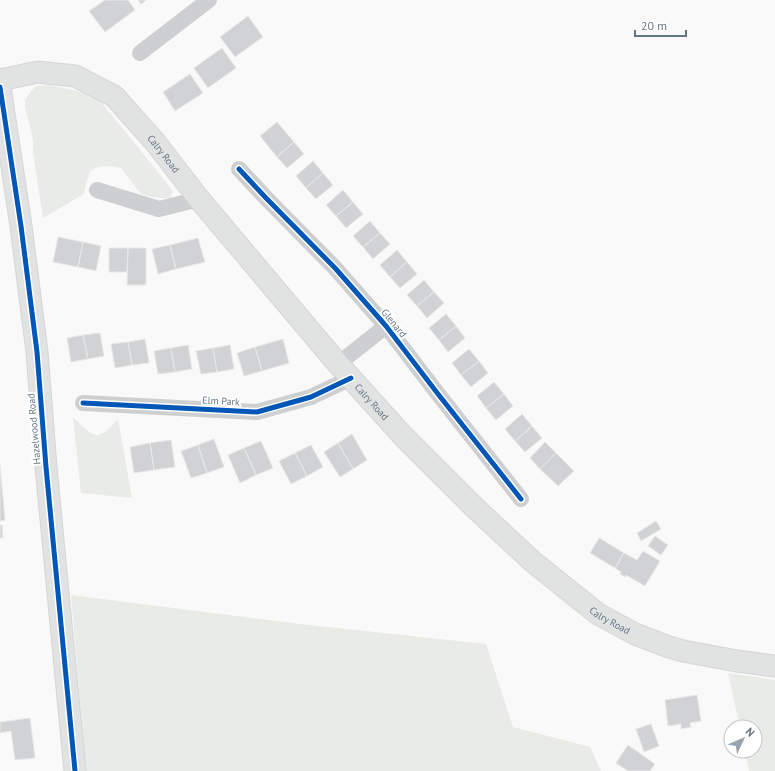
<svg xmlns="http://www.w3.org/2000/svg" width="775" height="771" font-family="'PT Sans',sans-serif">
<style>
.green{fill:#e8ebe6}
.building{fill:#d0d2d3;stroke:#e8e8e8}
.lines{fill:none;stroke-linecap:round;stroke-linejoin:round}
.major-casing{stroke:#d5d6d7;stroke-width:23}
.minor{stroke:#cecfd0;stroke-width:16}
.major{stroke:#e1e2e2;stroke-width:21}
.cycleway-casing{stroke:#fff;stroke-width:8}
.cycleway{stroke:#0057b8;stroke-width:5}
.labels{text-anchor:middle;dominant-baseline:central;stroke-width:4;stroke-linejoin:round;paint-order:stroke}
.street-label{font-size:10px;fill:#657683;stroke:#fff}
</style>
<rect width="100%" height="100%" fill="#f9f9f9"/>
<path class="green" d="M49 85C69 89 82 91 101 102L166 182 173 192 170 198H158L147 196 141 194 121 168C112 166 96 164 90 172 87 177 85 188 84 194L43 218 33 153V140L25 107V100L31 91 36 86Z
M73 417C95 438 96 443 118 419L132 498 81 493Z
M71 595 300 624 486 644 513 727 590 747 601 771H86Z
M728 673 775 680V771H749L745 751H755V727H740Z"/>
<path class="building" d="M105 0H128L135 10 105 32 89 11Z
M138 0H146L141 4Z
M248 16 263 37 235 57 220 37Z
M222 48 236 68 208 88 194 68Z
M190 74 203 93 175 111 163 92Z
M277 122 294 142 277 157 260 136Z
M294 142 304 154 287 168 277 157Z
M313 161 323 173 306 188 296 176Z
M323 173 333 185 316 199 306 188Z
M343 190 353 202 336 216 326 205Z
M353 202 363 214 346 228 336 216Z
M370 221 380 233 363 247 353 236Z
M380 233 390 244 373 259 363 247Z
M58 237 83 242 78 267 53 262Z
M198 238 205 262 176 269 170 245Z
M83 242 101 246 96 271 78 267Z
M170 245 176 269 158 274 152 249Z
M109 248H128L127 272H109Z
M128 248H146V285H127Z
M397 250 407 262 390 277 380 265Z
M407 262 417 274 400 288 390 277Z
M424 280 434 292 417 306 407 295Z
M434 292 444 303 427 318 417 306Z
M446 314 456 326 439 340 429 328Z
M456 326 465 338 448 352 439 340Z
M100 333 104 356 88 359 83 335Z
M83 335 88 359 71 362 67 338Z
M145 339 149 363 132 365 128 342Z
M283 339 289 363 262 371 255 347Z
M128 342 132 365 115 368 111 344Z
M188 345 192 369 175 372 171 348Z
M230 345 234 369 217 372 213 348Z
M255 347 262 371 244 376 237 353Z
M171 348 175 372 158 374 154 351Z
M213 348 217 372 201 374 196 351Z
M469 349 479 361 461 375 452 363Z
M479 361 488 373 471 387 461 375Z
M494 382 504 394 486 408 477 396Z
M504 394 513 406 496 420 486 408Z
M522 414 532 426 515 441 505 429Z
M532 426 542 438 525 452 515 441Z
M352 434 367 460 353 469 338 443Z
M214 439 224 467 207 473 198 445Z
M171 440 175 467 154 470 150 443Z
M261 441 273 468 256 475 244 448Z
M545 442 556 453 540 469 530 458Z
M150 443 154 470 134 473 130 447Z
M338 443 353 469 340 477 324 452Z
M198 445 207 473 191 478 181 451Z
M311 445 323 467 307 476 295 453Z
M244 448 256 475 240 483 228 455Z
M295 453 307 476 291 484 279 461Z
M556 453 574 471 558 486 540 469Z
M0 465 5 520 0 521Z
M656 521 661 529 641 541 637 533Z
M0 525H2L3 538H0Z
M655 536 668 545 661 555 648 546Z
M599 538 624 553 615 568 590 553Z
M643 551 660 561 645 586 626 575 625 577 620 574 621 572 615 568 624 553 637 560Z
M697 695 701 721 690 723 691 727 681 729V724L668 726 665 700Z
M30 718 35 758 15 760 11 731 0 733V722Z
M651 724 659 746 644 752 636 729Z
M628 745 655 764 650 771H628L616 763Z"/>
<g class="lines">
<g class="major-casing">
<g id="major">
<path id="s1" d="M0 80 38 72 75 76 114 96 155 142 199 199 338 364 403 436 474 507 532 561 598 614 635 634 669 647 683 651 737 661 775 666"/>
<path d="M0 87 21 226 37 352 46 467 75 771"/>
</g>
</g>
<path class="minor" d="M140 53 209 0
M239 169 266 198 335 268 386 326 438 394 521 499
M97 190 159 209 199 199
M338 364 386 326
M83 403 257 412 311 397 351 378"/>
<use href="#major" class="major"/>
<g class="cycleway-casing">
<path id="cycleway" d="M0 87 21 226 37 352 46 467 75 771
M239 169 266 198 335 268 386 326 438 394 521 499
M83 403 257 412 311 397 351 378"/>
</g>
<use href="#cycleway" class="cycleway"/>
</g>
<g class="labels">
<g class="street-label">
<text stroke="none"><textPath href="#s1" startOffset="196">Calry Road</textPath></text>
<text transform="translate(394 323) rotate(51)">Glenard</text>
<text transform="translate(221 401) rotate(3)">Elm Park</text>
<text stroke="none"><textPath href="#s1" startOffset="520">Calry Road</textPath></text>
<text transform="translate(34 429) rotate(-95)">Hazelwood Road</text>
<text stroke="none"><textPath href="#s1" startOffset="844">Calry Road</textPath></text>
</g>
</g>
<g transform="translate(743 739) rotate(46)"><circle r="19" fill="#ffffff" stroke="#c1c8cd"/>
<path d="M0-3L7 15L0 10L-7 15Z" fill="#99a4ac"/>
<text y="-6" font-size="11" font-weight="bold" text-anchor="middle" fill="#657683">N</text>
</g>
<path d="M635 30v6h51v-6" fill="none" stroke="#657683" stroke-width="2"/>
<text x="641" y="30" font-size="12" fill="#657683" stroke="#ffffff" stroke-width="3" paint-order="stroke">20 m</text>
</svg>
